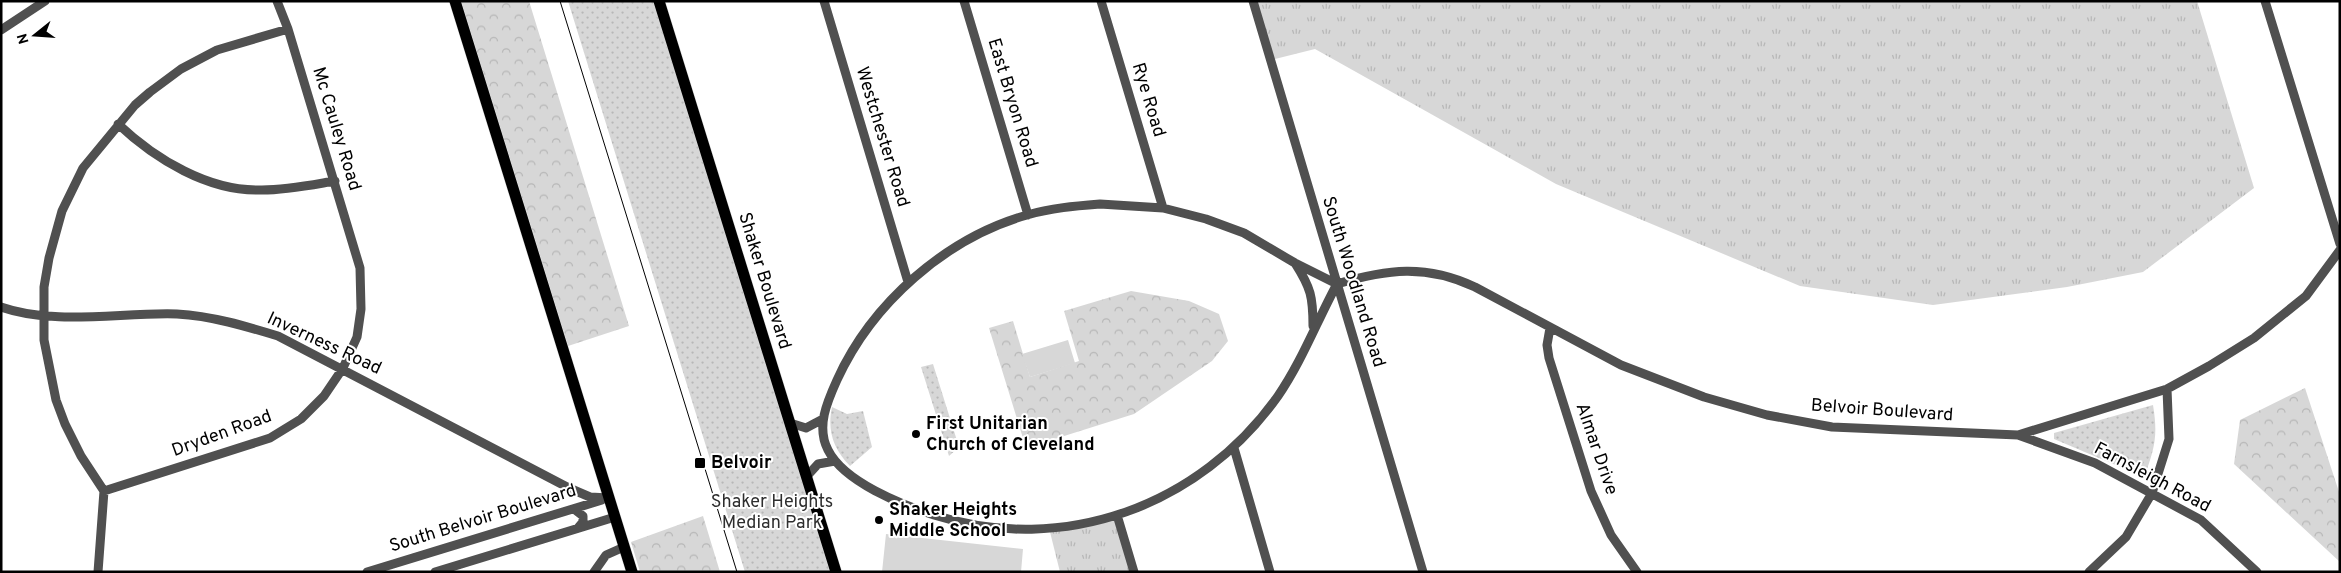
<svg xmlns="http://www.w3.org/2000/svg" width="2341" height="573" font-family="Overpass,sans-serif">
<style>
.grass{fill:url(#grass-tufts)}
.forest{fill:url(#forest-crowns)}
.park{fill:url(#park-dots)}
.pitch{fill:#d7d7d7}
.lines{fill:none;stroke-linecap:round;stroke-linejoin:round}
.major-casing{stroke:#dbdbdb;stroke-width:12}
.minor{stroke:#505050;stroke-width:9}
.major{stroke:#000;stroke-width:11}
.tram{stroke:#000;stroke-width:1}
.poi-dot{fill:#000;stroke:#fff;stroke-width:2}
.labels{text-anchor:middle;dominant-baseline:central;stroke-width:4;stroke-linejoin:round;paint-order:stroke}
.street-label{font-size:18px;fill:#000;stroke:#fff}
.poi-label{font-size:18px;font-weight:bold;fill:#000;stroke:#fff;text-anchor:start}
.park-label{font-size:18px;fill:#2e2e2e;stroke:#fff}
</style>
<defs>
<pattern id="grass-tufts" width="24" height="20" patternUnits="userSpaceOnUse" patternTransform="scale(1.25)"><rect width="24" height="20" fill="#d7d7d7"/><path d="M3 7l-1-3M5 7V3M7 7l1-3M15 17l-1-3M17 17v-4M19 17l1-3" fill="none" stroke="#b7b7b7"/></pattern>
<pattern id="forest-crowns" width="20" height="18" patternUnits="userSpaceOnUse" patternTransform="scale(1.25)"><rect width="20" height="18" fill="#d7d7d7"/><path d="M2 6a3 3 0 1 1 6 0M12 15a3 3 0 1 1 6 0" fill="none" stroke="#b7b7b7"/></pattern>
<pattern id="park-dots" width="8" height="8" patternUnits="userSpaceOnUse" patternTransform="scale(1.25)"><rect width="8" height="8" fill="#d7d7d7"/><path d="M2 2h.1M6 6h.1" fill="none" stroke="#b7b7b7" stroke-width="1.8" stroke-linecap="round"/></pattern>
</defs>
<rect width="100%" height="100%" fill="#fff"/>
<path class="grass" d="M1253 1H2197L2254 188 2143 272 2067 287 1933 305 1800 286 1556 184 1315 49 1271 60Z
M1117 515 1134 572H1060L1049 528Z"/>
<path class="forest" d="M461 1H529L629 326 568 346Z
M1131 291 1189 301 1219 314 1228 341 1212 361 1134 414 1026 448 989 328 1013 321 1030 377 1079 361 1064 311Z
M2305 388 2340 495V562L2234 464 2240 420Z
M703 516 720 572H640L631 542Z"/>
<path class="park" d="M568 1H659L836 572H745Z
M933 364 959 447 949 456 921 367Z
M2153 405C2158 435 2155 448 2144 477L2054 439V433Z
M832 407 847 414 863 411 872 447 850 466C833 449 827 430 832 407Z"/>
<path class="pitch" d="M1068 340 1075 363 1030 377 1022 354Z
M886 534 1023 549 1021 572H882Z"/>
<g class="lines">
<g class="major-casing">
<path id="major" d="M455 1 632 572
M659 1 836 572"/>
</g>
<path class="minor" d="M824 1 908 282
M964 1 1028 215
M1101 1 1163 208
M1253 1 1423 572
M2265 1 2340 244
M1 30 45 1
M118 124C155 159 209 192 262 190 287 190 311 185 335 181
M1100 204 1163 208 1206 219 1244 233 1295 263 1337 284C1317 321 1302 361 1278 396 1200 506 1064 556 934 515 902 505 844 482 828 450 816 427 827 402 837 380 872 303 946 238 1027 215 1051 208 1075 206 1100 204Z
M1295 263C1311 288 1313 297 1313 326
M1337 284C1387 269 1426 264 1475 287L1621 365 1704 397 1767 415 1832 427 2018 435 2167 389 2209 366 2254 338 2306 296 2340 250
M1 307C55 326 121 312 177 314 212 316 245 326 278 336L569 488 590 497 609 498
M1550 328 1547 345 1549 358 1591 491 1611 535 1637 572
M790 423 806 428 823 419
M2018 435 2095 463 2201 520 2257 572
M1234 448 1270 572
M807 476 818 464 835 461
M104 491 270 438 301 419 324 396 343 368 357 337 361 309 360 268 288 29 277 1
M574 509 583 516V522L578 528
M1117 515 1134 572
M98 572 104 491 81 456 65 424 56 400 44 340V287L49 258 62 211 83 168 135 105 150 92 181 69 217 50 288 29
M367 572 602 500
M435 572 615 517
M594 572 606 555 624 547
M2089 572 2126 537 2152 493 2169 439 2167 389"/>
<use href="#major" class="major"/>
<path class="tram" d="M560 1 737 572"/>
</g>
<g class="poi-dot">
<circle cx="916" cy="434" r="5"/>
<rect x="694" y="457" width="12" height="12" rx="2.5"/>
<circle cx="879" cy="520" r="5"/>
</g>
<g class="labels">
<g class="street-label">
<text transform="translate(1148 100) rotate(73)">Rye Road</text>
<text transform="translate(1012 103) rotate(73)">East Bryon Road</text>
<text transform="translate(336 129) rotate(73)">Mc Cauley Road</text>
<text transform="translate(882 137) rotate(73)">Westchester Road</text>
<text transform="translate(764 281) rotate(73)">Shaker Boulevard</text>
<text transform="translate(1353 282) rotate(73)">South Woodland Road</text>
<text transform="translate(324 344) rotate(25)">Inverness Road</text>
<text transform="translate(1882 411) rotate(4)">Belvoir Boulevard</text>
<text transform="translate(222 434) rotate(-20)">Dryden Road</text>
<text transform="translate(1596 449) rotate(71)">Almar Drive</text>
<text transform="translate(2152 478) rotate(28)">Farnsleigh Road</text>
<text transform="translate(483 519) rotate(-17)">South Belvoir Boulevard</text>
</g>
<g class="poi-label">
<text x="926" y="424">First Unitarian<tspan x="926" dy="21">Church of Cleveland</tspan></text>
<text x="711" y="463">Belvoir</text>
<text x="889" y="510">Shaker Heights<tspan x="889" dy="21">Middle School</tspan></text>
</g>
<g class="park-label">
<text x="772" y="502">Shaker Heights<tspan x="772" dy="21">Median Park</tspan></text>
</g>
</g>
<rect width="2341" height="573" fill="none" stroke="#000000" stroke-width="5"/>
<g transform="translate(35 35) rotate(253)" stroke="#ffffff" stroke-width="4" paint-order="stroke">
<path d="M0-4L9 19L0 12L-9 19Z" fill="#000000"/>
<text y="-8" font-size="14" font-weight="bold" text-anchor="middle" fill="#000000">N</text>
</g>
</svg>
